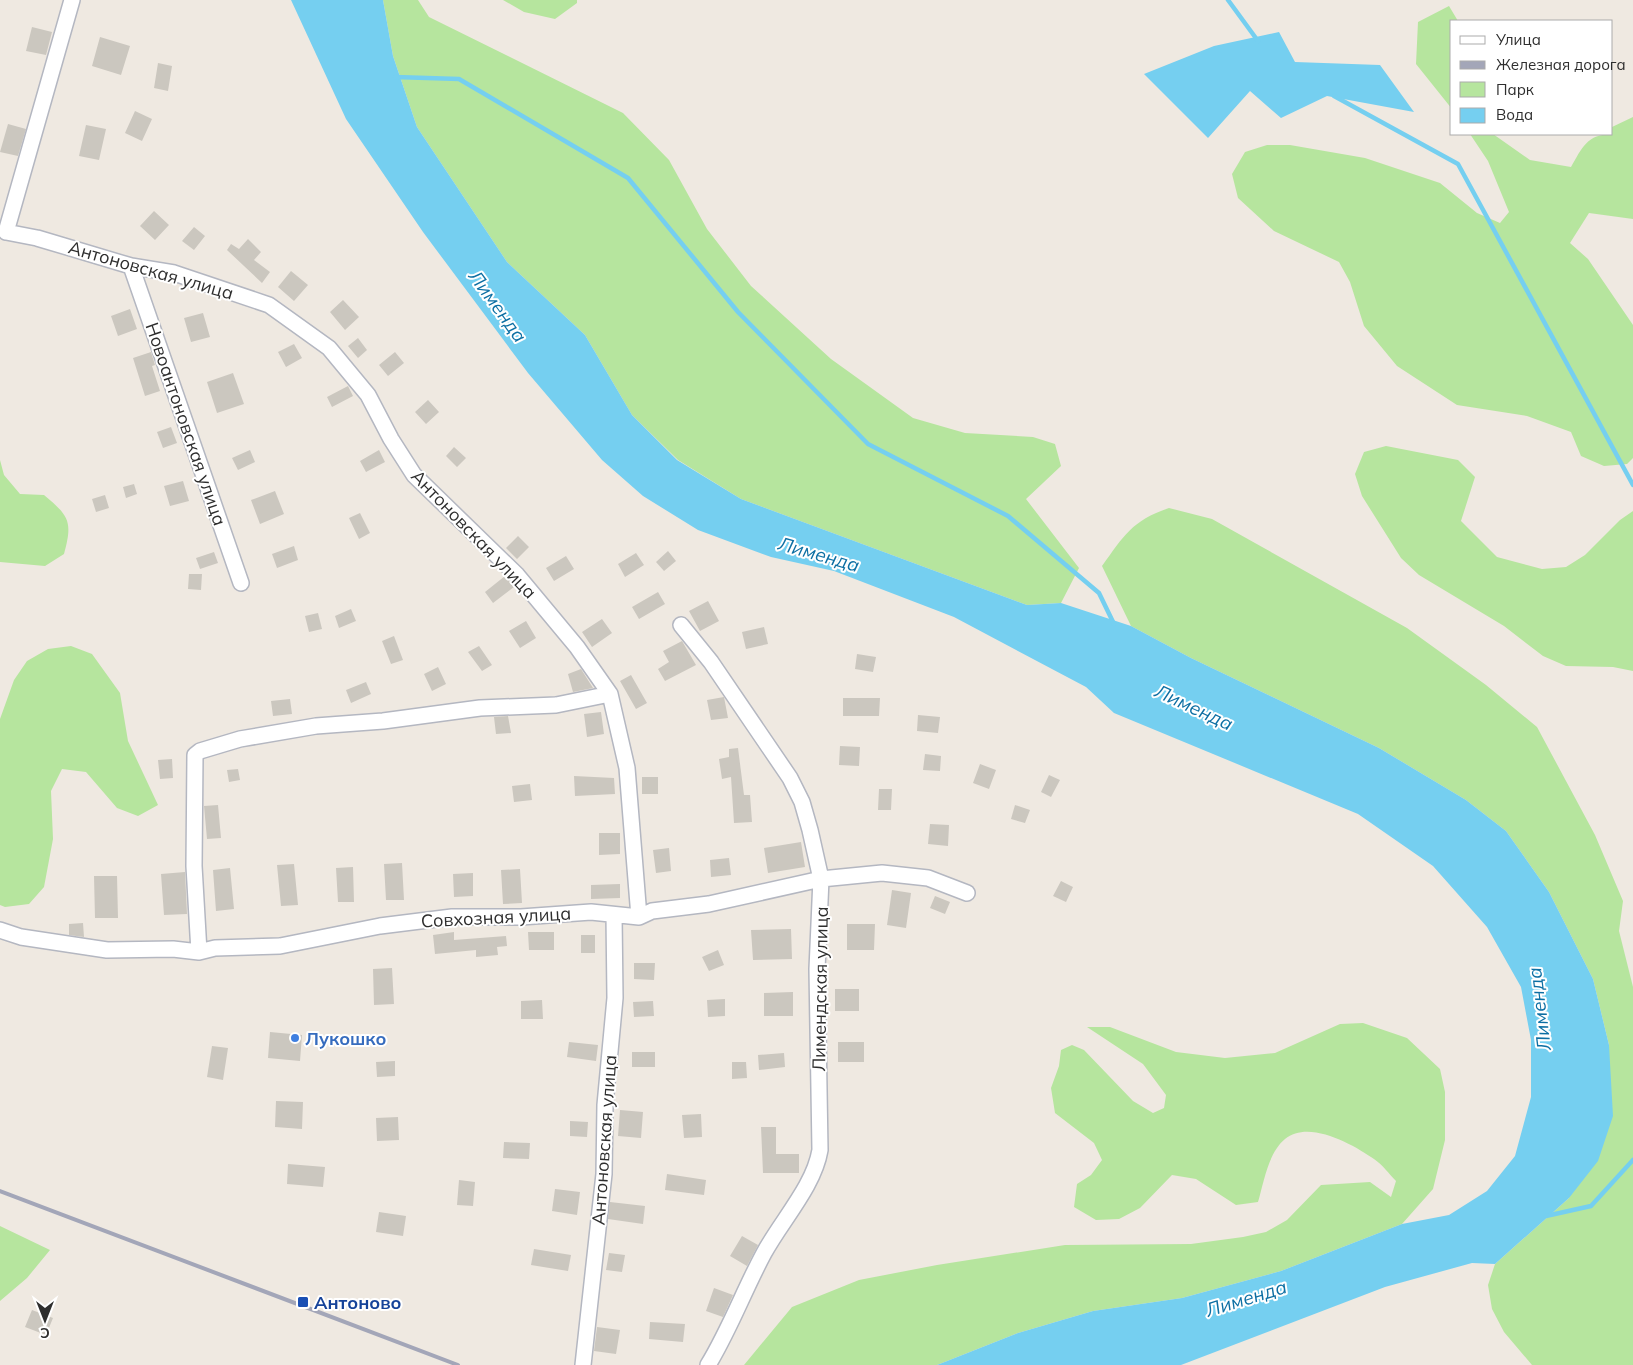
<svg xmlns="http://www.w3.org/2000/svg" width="1633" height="1365" font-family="Mulish,sans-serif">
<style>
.green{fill:#b6e59e}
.water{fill:#75cff0}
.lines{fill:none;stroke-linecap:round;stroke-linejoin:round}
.stream{stroke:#75cff0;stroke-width:4.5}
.building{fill:#cbc7bf}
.minor-casing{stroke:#b4b7c1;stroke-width:18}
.minor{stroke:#fff;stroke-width:15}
.rail{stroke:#a3a6b8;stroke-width:4}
.shop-dot{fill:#3f7fe0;stroke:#fff;stroke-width:2}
.transit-dot{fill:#1a4fb4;stroke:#fff;stroke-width:2}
.labels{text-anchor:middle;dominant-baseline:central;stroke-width:4;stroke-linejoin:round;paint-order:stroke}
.street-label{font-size:18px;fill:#2e2e2e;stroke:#fff}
.shop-label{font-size:18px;font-weight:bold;fill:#366cbe;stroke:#fff;text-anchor:start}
.transit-label{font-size:18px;font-weight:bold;fill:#164399;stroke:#fff;text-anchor:start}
.water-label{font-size:19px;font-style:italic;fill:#0d6fa3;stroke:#fff}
</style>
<rect width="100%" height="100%" fill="#efe9e1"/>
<path class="green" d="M383 0H418L429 17 623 113 669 160 707 229 751 286 831 359 913 418 965 433 1033 437 1055 444 1061 466 1026 499 1079 568 1061 603 1027 605 741 499 678 460 632 415 585 335 507 262 417 127 393 56Z
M503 0H577V3L555 19 524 12Z
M1449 6 1458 21H1452V109L1416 64 1418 22Z
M1633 117V219L1589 213 1570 243 1588 259 1633 325V458L1627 464 1604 466 1581 456 1571 432 1527 416 1457 405 1397 366 1364 326 1350 282 1339 262 1274 231 1238 198 1232 174 1245 152 1267 145H1290L1365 158 1440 183 1477 213 1500 223 1509 212 1488 161 1470 134H1493L1530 160 1571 167C1582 148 1587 134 1612 134V127Z
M1386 446 1458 460 1475 477 1461 521 1497 557 1542 569 1566 567 1585 555 1620 520 1633 511V671L1613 667 1566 666 1543 656 1504 626 1419 575 1401 558 1362 496 1355 474 1364 452Z
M0 460 4 475 20 494 44 495C69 516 73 521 64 554L45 566 0 562Z
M1169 508 1212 519 1407 628 1486 685 1537 727 1595 835 1623 901 1619 931 1633 987V1365H1532L1504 1332 1492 1309 1488 1285 1495 1264 1569 1198 1609 1045 1593 979 1549 892 1506 831 1466 800 1379 748 1191 658 1131 626 1102 566C1124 536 1131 521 1169 508Z
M71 646 92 654 120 693 128 741 158 805 138 816 117 808 86 772 62 769 51 791 53 839 44 887 29 904 5 907 0 905V719L14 680 27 661 48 649Z
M1363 1023 1407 1038 1440 1069 1445 1092V1140L1433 1189 1402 1224 1281 1271 1182 1298 1093 1311 1018 1333 937 1365H744L792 1307 859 1280 937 1265 1065 1245 1191 1244 1243 1237 1266 1232 1287 1220 1321 1185 1370 1182 1391 1197 1396 1181C1389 1174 1383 1165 1374 1159 1354 1145 1309 1119 1285 1139 1268 1153 1264 1182 1258 1202L1236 1205 1196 1179 1172 1175 1140 1208 1119 1219 1096 1220 1074 1207 1077 1184 1091 1175 1102 1160 1094 1143 1055 1113 1051 1088 1059 1066 1061 1050 1072 1045 1084 1050 1133 1101 1153 1113 1164 1108 1166 1095 1143 1064 1087 1027H1110L1176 1052 1225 1058 1275 1053 1340 1024Z
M0 1226 50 1250 27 1278 0 1301Z"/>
<path class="water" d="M291 0H383L393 56 417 127 507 262 585 335 632 415 677 460 741 499 1027 605 1061 603 1131 626 1191 658 1379 748 1466 800 1506 831 1549 892 1593 979 1609 1045 1613 1116 1598 1161 1569 1198 1495 1264 1472 1263 1385 1287 1181 1365H937L1018 1333 1093 1311 1182 1298 1281 1271 1402 1224 1449 1215 1487 1191 1515 1156 1531 1097V1040L1521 987 1487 927 1433 866 1358 814 1114 713 1086 687 954 617 834 571 771 557 698 530 643 496 602 460 528 373 423 232 346 119Z
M1279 32 1295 62 1380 65 1414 112 1327 96 1281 118 1250 91 1208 138 1144 74 1214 46Z"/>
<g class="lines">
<path class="stream" d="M1228 0 1258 41
M395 77 459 79 628 178 738 312 868 444 1008 516 1099 593 1114 624
M1334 96 1458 164 1633 485
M1546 1216 1591 1206 1633 1160"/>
</g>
<path class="building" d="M32 27 52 32 46 55 26 51Z
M100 37 130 46 121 75 92 66Z
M158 63 172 66 168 91 154 88Z
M135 111 152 119 142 141 125 133Z
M8 124 26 129 18 156 0 152Z
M86 125 106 129 99 160 79 156Z
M154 211 169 225 155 240 140 226Z
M194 227 205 236 194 250 182 241Z
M248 239 261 252 254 260 270 272 262 283 227 250 231 244 239 249Z
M291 271 308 285 294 301 278 287Z
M343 300 359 317 345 330 330 312Z
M130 309 137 329 118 336 111 316Z
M203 313 210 337 191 342 184 318Z
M358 338 367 350 358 358 348 346Z
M294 344 302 358 286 367 278 352Z
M151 352 155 365 152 366 160 391 145 396 133 358Z
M395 352 404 363 388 376 379 365Z
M233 373 244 404 217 413 207 382Z
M348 386 353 396 332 407 327 397Z
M428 400 439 412 426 424 415 412Z
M171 427 177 443 163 448 157 432Z
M454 447 466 458 457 467 446 456Z
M250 450 255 462 238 470 232 458Z
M379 450 385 462 366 472 360 461Z
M183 481 189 501 170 506 164 486Z
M134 484 137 494 126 498 123 487Z
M275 491 284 514 260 524 251 500Z
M105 495 109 508 96 512 92 499Z
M360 513 370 533 359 539 349 518Z
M518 536 529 547 517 559 506 548Z
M294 546 298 560 277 568 272 554Z
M668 551 676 561 664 571 656 562Z
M214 552 218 563 200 569 196 558Z
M636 553 644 565 625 577 618 564Z
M566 556 574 569 554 581 546 568Z
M189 574H202L201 590 188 589Z
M505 576 514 587 493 603 485 592Z
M658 592 665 604 639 619 632 607Z
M708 601 719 621 700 631 689 611Z
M351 609 356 621 339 628 335 616Z
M318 613 322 629 309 632 305 616Z
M602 619 612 633 592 647 582 632Z
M526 621 536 638 520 648 509 631Z
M764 627 768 644 746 649 742 632Z
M394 636 403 660 391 664 382 641Z
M682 641 696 665 665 681 658 669 669 662 663 651Z
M479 646 492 665 482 671 468 652Z
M857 654 876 657 873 672 855 669Z
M438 667 446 684 432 691 424 674Z
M581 669 593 688 573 692 568 674Z
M631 675 647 703 636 709 620 681Z
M366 682 371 694 351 703 346 690Z
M724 697 728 718 711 720 707 700Z
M843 698H880L879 716H843Z
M290 699 292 714 273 716 271 701Z
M601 712 604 734 587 737 584 714Z
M918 715 940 717 938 733 917 731Z
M508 716 511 733 496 734 494 717Z
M840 746 860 747 859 766 839 765Z
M738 748 744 795H750L752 822 734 823 731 777 722 779 719 759 729 757V749Z
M925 754 941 756 940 771 923 770Z
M172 759 173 778 160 779 158 760Z
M980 764 996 770 989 789 973 783Z
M238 769 240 780 229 782 227 770Z
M1049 775 1060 780 1051 797 1041 792Z
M574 776 614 778 615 794 575 796Z
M642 777H658V794H642Z
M530 784 532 800 514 802 512 786Z
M879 789H892L891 810H878Z
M218 805 221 838 207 839 204 806Z
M1015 805 1030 810 1025 823 1011 819Z
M930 824 949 825 948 846 928 844Z
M599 833H620V854L599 855Z
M801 842 805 867 768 873 764 848Z
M669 848 671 871 656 873 653 850Z
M729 858 731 875 711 877 710 860Z
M402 863 404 900H386L384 864Z
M294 864 298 905 281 906 277 865Z
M353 867 354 902H338L336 868Z
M230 868 234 909 216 911 213 870Z
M520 869 522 903 503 904 501 870Z
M185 872 187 914 164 915 161 874Z
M473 873V896L454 897 453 874Z
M94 876H117L118 918H95Z
M1061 881 1073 887 1066 902 1053 896Z
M620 884V898L591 899V885Z
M892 890 911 893 906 928 887 925Z
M935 896 950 902 945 914 930 908Z
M83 923 84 937 69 935V924Z
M847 924H875L874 950H847Z
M791 929 792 959 753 960 751 930Z
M454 932V940L506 936 507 946 497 947 498 955 476 957V950L435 954 433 935Z
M528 932H554V950H529Z
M581 935H595V953H581Z
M718 950 724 965 709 971 702 957Z
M634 963H655L654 980 634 979Z
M392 968 394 1004 374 1005 373 969Z
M835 989H859V1011H835Z
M793 992V1016H764V993Z
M725 999V1016L708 1017 707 1000Z
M542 1000 543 1019H521V1001Z
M653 1001 654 1016 634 1017 633 1002Z
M270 1032 302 1035 300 1061 268 1058Z
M569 1042 598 1045 596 1061 567 1057Z
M838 1042H864V1062H838Z
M212 1046 228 1048 223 1080 207 1077Z
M632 1052H655V1067H632Z
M784 1053 785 1067 759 1070 758 1055Z
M395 1061V1076L377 1077 376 1062Z
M732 1062H746L747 1078 732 1079Z
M276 1101 303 1102 302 1129 275 1127Z
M620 1110 643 1112 641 1138 618 1136Z
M701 1114 702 1137 684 1138 682 1115Z
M398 1117 399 1140 377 1141 376 1118Z
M570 1121 588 1122 587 1137 570 1136Z
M761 1127H776V1154H799V1173H763Z
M504 1142 530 1143 529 1159 503 1158Z
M288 1164 325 1167 323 1187 287 1184Z
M667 1174 706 1180 704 1195 665 1190Z
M459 1180 475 1182 473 1206 457 1205Z
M555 1189 580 1192 577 1215 552 1211Z
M610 1202 645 1206 643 1224 608 1219Z
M379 1212 406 1216 403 1236 376 1232Z
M742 1236 758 1245 747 1266 730 1256Z
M534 1249 571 1255 568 1271 531 1265Z
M609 1253 625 1255 622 1272 606 1270Z
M714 1288 733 1295 723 1317 706 1311Z
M32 1310 53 1318 46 1335 25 1327Z
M650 1322 685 1324 683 1342 649 1339Z
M597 1327 620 1330 616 1354 594 1351Z"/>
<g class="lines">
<g class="minor-casing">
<path id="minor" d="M6 232 37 238 131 266 174 273 269 305 329 348 368 395 391 439 414 475 517 575 577 647 610 694 627 768 639 917
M6 232 72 0
M131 266 241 583
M681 625 711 662 790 778 802 802 810 830 821 879 817 969 820 1150C814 1186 782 1220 764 1253 744 1290 730 1329 708 1365
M0 930 21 937 107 950 173 949 199 952 215 948 280 946 380 926 452 917H521L591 912 639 917 652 911 709 904 821 879 882 873 928 878 967 893
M199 952 194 866 195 755 200 751 240 739 316 726 383 721 480 708 556 705 610 694
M583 1365 604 1174 605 1105 615 998 614 915"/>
</g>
<use href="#minor" class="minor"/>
<path class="rail" d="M0 1191 458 1365"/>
</g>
<circle class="shop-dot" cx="295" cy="1038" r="5"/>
<rect class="transit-dot" x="297" y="1296" width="12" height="12" rx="2.5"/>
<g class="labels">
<g class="street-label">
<text transform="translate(151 270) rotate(16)">Антоновская улица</text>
<text transform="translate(186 424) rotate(71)">Новоантоновская улица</text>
<text transform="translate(474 534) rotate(46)">Антоновская улица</text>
<text transform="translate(496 917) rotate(-3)">Совхозная улица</text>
<text transform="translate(820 989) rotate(-89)">Лимендская улица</text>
<text transform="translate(604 1140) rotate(-86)">Антоновская улица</text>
</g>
<g class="shop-label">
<text x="305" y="1038">Лукошко</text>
</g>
<g class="transit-label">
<text x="314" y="1302">Антоново</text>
</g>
<g class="water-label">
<text transform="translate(498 306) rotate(54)">Лименда</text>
<text transform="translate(819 554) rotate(16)">Лименда</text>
<text transform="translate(1194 707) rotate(25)">Лименда</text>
<text transform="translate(1539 1009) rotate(-97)">Лименда</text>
<text transform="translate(1246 1298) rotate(-17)">Лименда</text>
</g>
</g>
<rect x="1450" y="20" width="162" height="115" fill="#ffffff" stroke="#ababab"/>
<rect x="1460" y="36" width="25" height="8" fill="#ffffff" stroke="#ababab"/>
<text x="1496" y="45" font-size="15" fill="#2e2e2e">Улица</text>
<rect x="1460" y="61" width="25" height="8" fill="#a3a6b8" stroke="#ababab"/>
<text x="1496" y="70" font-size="15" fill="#2e2e2e">Железная дорога</text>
<rect x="1460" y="82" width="25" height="15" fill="#b6e59e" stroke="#ababab"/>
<text x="1496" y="95" font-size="15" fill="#2e2e2e">Парк</text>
<rect x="1460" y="108" width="25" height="15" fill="#75cff0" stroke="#ababab"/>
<text x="1496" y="120" font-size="15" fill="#2e2e2e">Вода</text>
<g transform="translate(45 1320) rotate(180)" stroke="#ffffff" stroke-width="4" paint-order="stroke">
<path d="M0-4L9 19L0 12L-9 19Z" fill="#2e2e2e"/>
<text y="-8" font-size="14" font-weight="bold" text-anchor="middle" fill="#2e2e2e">С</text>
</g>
</svg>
